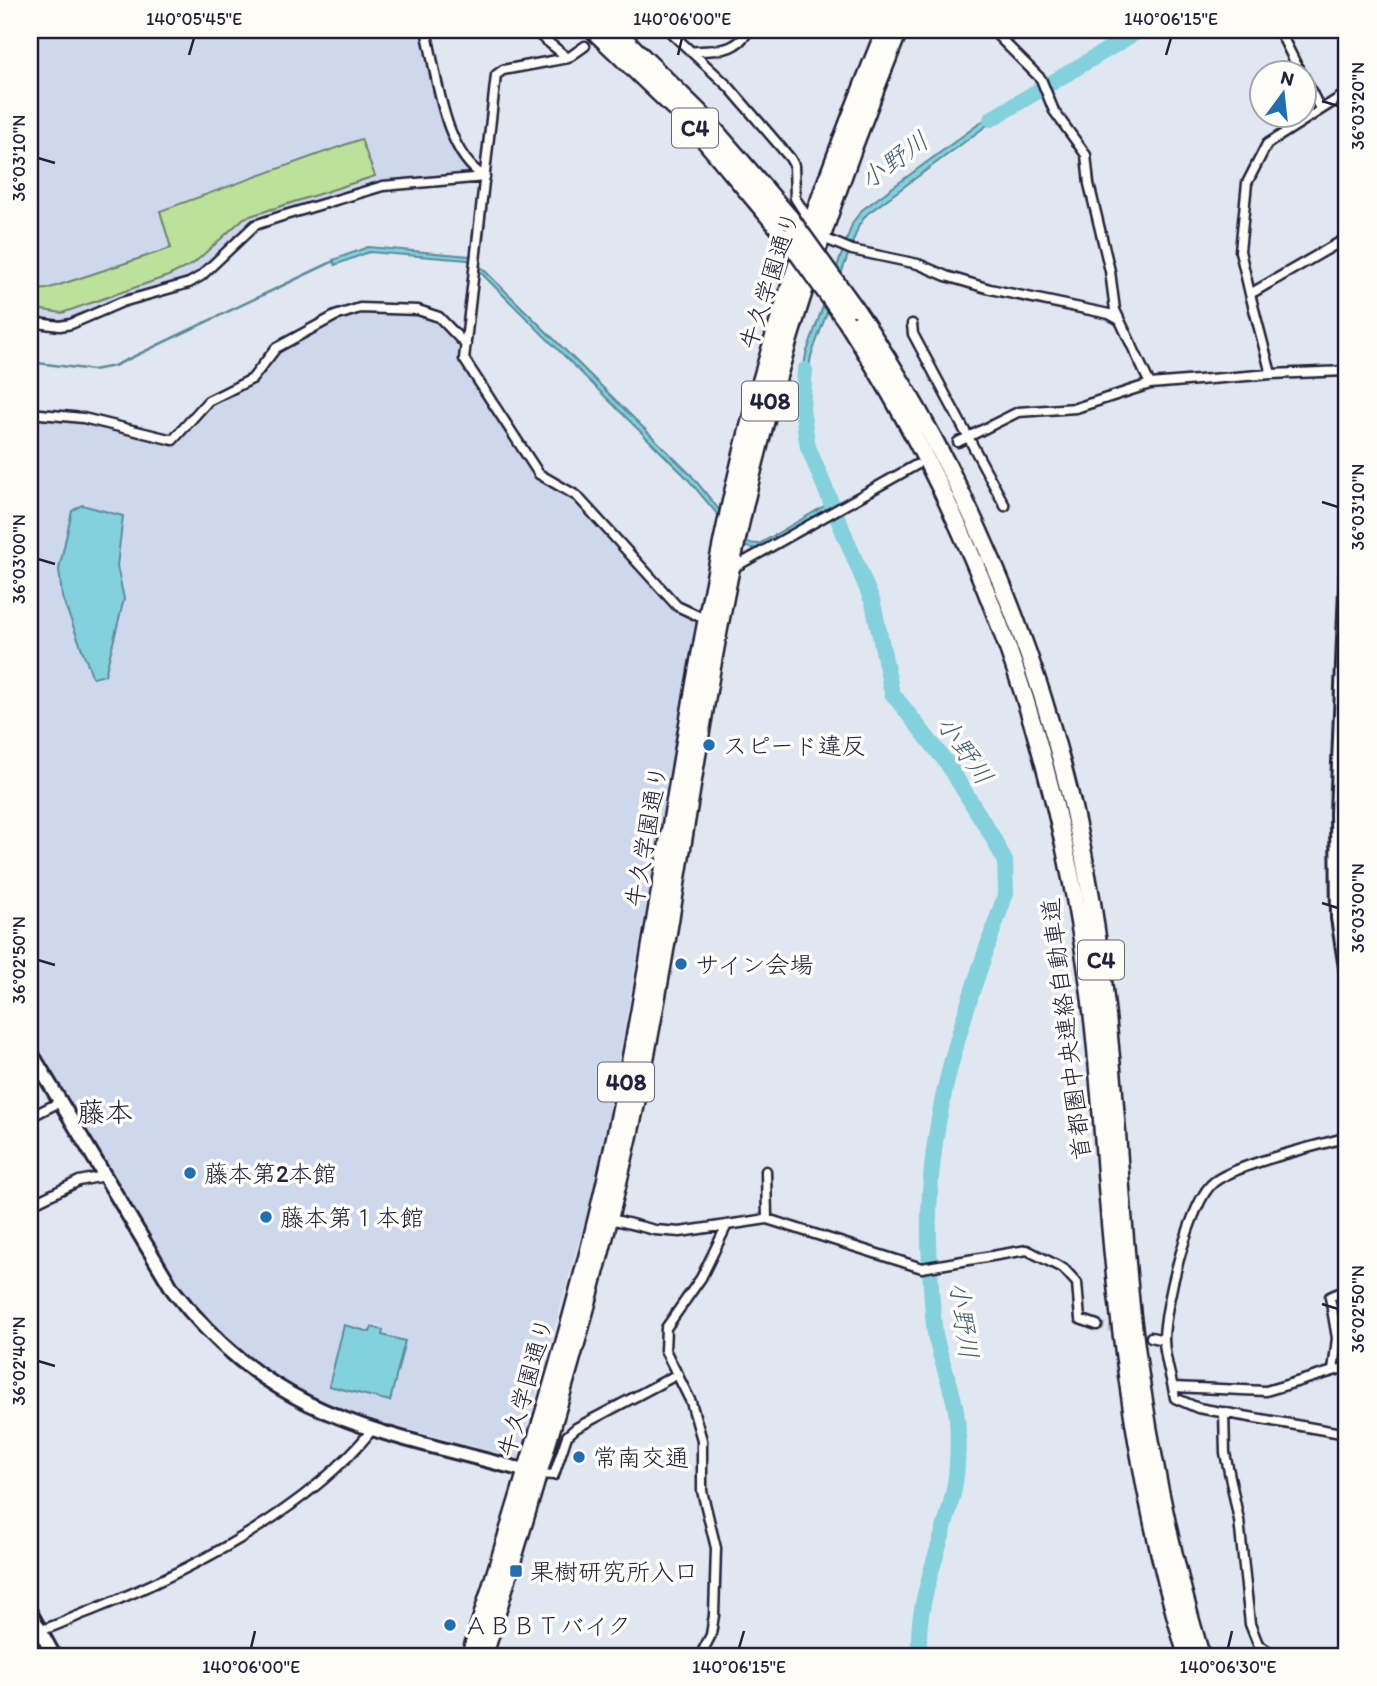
<svg xmlns="http://www.w3.org/2000/svg" width="1377" height="1686" font-family="Itim,'Klee One',sans-serif">
<style>
.built{fill:#ced8ed}
.green{fill:#bce19b;stroke:#6f826b;stroke-width:2}
.water{fill:#82d1dd;stroke:#5c8b9c;stroke-width:2}
.lines{fill:none;stroke-linecap:round;stroke-linejoin:round}
.stream{stroke:#5c8b9c;stroke-width:2.5}
.river{stroke:#82d1dd;stroke-width:16}
.street-tunnel{stroke:#bbc0cd;stroke-width:8;stroke-dasharray:8 4;stroke-linecap:butt}
.street-casing{stroke:#22223b;stroke-width:13}
.secondary-casing{stroke:#22223b;stroke-width:18}
.highway-casing{stroke:#22223b;stroke-width:21}
.street{stroke:#fdfcf7;stroke-width:8}
.secondary{stroke:#fdfcf7;stroke-width:12}
.highway{stroke:#fdfcf7;stroke-width:16}
.highway-bridge-casing{stroke:#22223b;stroke-width:21;stroke-linecap:butt}
.highway-bridge{stroke:#fdfcf7;stroke-width:16}
.ticks{fill:none;stroke:#22223b;stroke-width:2.5}
.poi-dot{fill:#1f6fb2;stroke:#fdfcf7;stroke-width:2.5}
.labels{text-anchor:middle;dominant-baseline:central;stroke-width:7;stroke-linejoin:round;paint-order:stroke}
.shield{fill:#fdfcf7;stroke:#646373;stroke-width:2}
.shield-label{font-size:23px;font-weight:bold;fill:#22223b}
.street-label{font-size:24px;fill:#22223b;stroke:#fdfcf7}
.poi-label{font-size:24px;fill:#22223b;stroke:#fdfcf7;text-anchor:start}
.water-label{font-size:26px;font-style:italic;fill:#445f74;stroke:#fdfcf7}
.quarter-label{font-size:28px;fill:#22223b;stroke:#fdfcf7}
.neatline{fill:none;stroke:#22223b;stroke-width:2.5}
.ticks-label{font-size:18px;text-anchor:middle;fill:#22223b}
</style>
<rect width="100%" height="100%" fill="#e1e7f1"/>
<filter id="ink" filterUnits="userSpaceOnUse"><feTurbulence type="fractalNoise" baseFrequency=".0143" numOctaves="2"/><feDisplacementMap in="SourceGraphic" scale="14" xChannelSelector="R" yChannelSelector="G"/><feConvolveMatrix kernelMatrix="1 2 1 2 8 2 1 2 1" color-interpolation-filters="sRGB"/></filter>
<g filter="url(#ink)">
<path class="built" d="M30 30H423L449 139 469 169 466 175 371 185 268 216 248 226 206 267 189 278 135 293 64 321 31 318Z
M366 311 420 315 440 322 453 335 462 362 534 473 542 482 575 499 680 616 697 621 609 1115 587 1212 518 1458 374 1421 302 1394 238 1349 189 1298 30 1038V417L67 419 169 444 176 443 210 405 257 379 279 352 332 321Z"/>
<path class="green" d="M361 139 375 176 244 218 193 264 168 276 62 313 30 308V270L35 290 47 289 171 248 160 211Z"/>
<path class="water" d="M1006 104 1009 109 867 214 859 225 811 356 805 392H800L806 354 853 222 862 210Z
M368 247 470 256 691 475 746 543 759 544 826 505 829 510 760 549 745 547 687 478 468 260 369 252 335 265 333 260Z
M82 505 123 516 117 566 124 599 105 675 93 678 62 597 59 569 72 511Z
M344 1325 370 1332 372 1327 383 1330 382 1335 405 1341 390 1401 329 1386Z"/>
<g class="lines">
<path class="stream" d="M30 362 93 370 114 366 334 261
M828 507 831 505"/>
<path class="river" d="M991 119 1140 30
M805 370 802 409 808 447 873 603 892 693 947 763 992 836 1005 861 1006 893C962 1019 921 1129 930 1265 931 1288 932 1312 935 1334 940 1360 952 1385 956 1411 959 1429 958 1446 957 1464 954 1526 912 1595 920 1656"/>
<path class="street-tunnel" d="M923 461 958 442
M1097 1325 1122 1330"/>
<g class="street-casing">
<path id="street" d="M426 30C437 74 443 153 485 177
M533 30 568 58
M668 30 729 87 790 158 794 165 795 198 811 223
M992 30 1041 79 1054 111 1086 155 1089 184 1110 271 1115 310 1150 384
M1279 30 1301 74
M585 46 568 58 503 70 496 75 464 359 539 474 577 496 677 606 709 621
M691 52C717 49 734 54 749 30
M1304 77 1320 109
M821 237 852 250 918 264 946 276 990 289 1109 314 1118 319
M1250 294 1240 251 1247 183 1267 144 1347 93
M30 322 60 326 71 324 122 302 189 283 201 276 255 225 282 216 383 186 485 177
M912 324 913 334 1005 506
M1271 374 1250 294 1347 238
M30 413 83 418 173 440 208 401 252 379 276 348 335 316 360 308 418 310 439 317 466 345
M958 442 1018 412 1076 408 1150 384 1271 374 1347 371
M733 568 916 465
M30 1117 60 1102
M1347 1137C1314 1147 1240 1163 1214 1182 1190 1200 1164 1308 1164 1339 1164 1358 1172 1379 1175 1398L1198 1408 1347 1434
M766 1171 767 1219
M30 1205 79 1181 104 1176
M611 1219 655 1230 680 1232 767 1219 922 1268 1027 1250 1064 1269 1077 1283 1080 1319 1097 1325
M1151 1337 1164 1340
M1333 1371 1337 1338 1330 1297 1347 1289
M1173 1387 1266 1391 1347 1367
M1224 1412 1225 1453 1239 1520 1250 1624 1258 1644 1275 1656
M538 1474 554 1475 567 1436 576 1428 678 1374
M30 1632C50 1630 71 1618 90 1611 187 1572 305 1513 372 1430
M485 1654 519 1656
M700 1656 711 1635 714 1615 716 1548 702 1491V1440L691 1402 665 1350 666 1328 701 1278 727 1225"/>
</g>
<g class="secondary-casing">
<path id="secondary" d="M1347 564 1337 813 1338 918 1347 974
M30 1051 173 1290C276 1423 383 1431 534 1473
M30 1612 54 1656"/>
</g>
<g class="highway-casing">
<path id="highway" d="M593 30 691 124 786 237
M615 30 700 113 790 218
M854 307C983 498 1069 721 1099 950 1116 1071 1119 1194 1132 1316 1146 1432 1168 1545 1201 1656
M847 322C971 516 1047 718 1083 945 1098 1037 1102 1131 1110 1223 1123 1370 1144 1515 1187 1656
M470 1656C520 1491 576 1320 612 1152 662 918 687 678 744 446 779 303 830 166 885 30
M484 1656C539 1470 598 1284 638 1094 679 898 700 698 745 503 783 340 836 185 899 30"/>
</g>
<use href="#street" class="street"/>
<use href="#secondary" class="secondary"/>
<use href="#highway" class="highway"/>
<g class="highway-bridge-casing">
<path id="highway-bridge" d="M790 218 854 307
M786 237 847 322"/>
</g>
<use href="#highway-bridge" class="highway-bridge"/>
</g>
</g>
<path class="ticks" d="M189 55 194 38M678 55 682 38M1166 55 1171 38M1322 101 1338 106M38 158 55 163M1322 502 1338 507M38 559 55 564M1322 903 1338 908M38 960 55 965M1322 1304 1338 1309M38 1361 55 1366M251 1648 255 1631M739 1648 744 1631M1228 1648 1232 1631"/>
<g class="poi-dot">
<circle cx="709" cy="745" r="7"/>
<circle cx="681" cy="964" r="7"/>
<circle cx="190" cy="1173" r="7"/>
<circle cx="266" cy="1217" r="7"/>
<circle cx="579" cy="1457" r="7"/>
<rect x="509" y="1564" width="14" height="14" rx="3.5"/>
<circle cx="450" cy="1625" r="7"/>
</g>
<g class="labels">
<g class="shield">
<rect x="672" y="108.5" width="46" height="39" rx="5"/>
<rect x="742" y="381.5" width="56" height="39" rx="5"/>
<rect x="1078" y="940.5" width="46" height="39" rx="5"/>
<rect x="598" y="1062.5" width="56" height="39" rx="5"/>
</g>
<g class="shield-label">
<text x="695" y="128">C4</text>
<text x="770" y="401">408</text>
<text x="1101" y="960">C4</text>
<text x="626" y="1082">408</text>
</g>
<g class="street-label">
<text transform="translate(769 280) rotate(-72)">牛久学園通り</text>
<text transform="translate(646 836) rotate(-80)">牛久学園通り</text>
<text transform="translate(1066 1029) rotate(-97)">首都圏中央連絡自動車道</text>
<text transform="translate(525 1387) rotate(-74)">牛久学園通り</text>
</g>
<g class="poi-label">
<text x="723" y="745">スピード違反</text>
<text x="695" y="964">サイン会場</text>
<text x="204" y="1173">藤本第2本館</text>
<text x="280" y="1217">藤本第１本館</text>
<text x="593" y="1457">常南交通</text>
<text x="530" y="1571">果樹研究所入口</text>
<text x="464" y="1625">ＡＢＢＴバイク</text>
</g>
<g class="water-label">
<text transform="translate(894 160) rotate(-36)">小野川</text>
<text transform="translate(965 750) rotate(55)">小野川</text>
<text transform="translate(964 1320) rotate(82)">小野川</text>
</g>
<g class="quarter-label">
<text x="105" y="1112">藤本</text>
</g>
</g>
<rect width="1377" height="1686" fill="none" stroke="#fdfcf7" stroke-width="77"/>
<g transform="translate(1283 94) rotate(15)"><circle r="33" fill="#fdfcf7" stroke="#a5a5ac" stroke-width="2"/>
<path d="M0-5L12 26L0 18L-12 26Z" fill="#1f6fb2"/>
<text y="-10" font-size="19" font-weight="bold" text-anchor="middle" fill="#22223b">N</text>
</g>
<rect x="38" y="38" width="1300" height="1610" class="neatline"/>
<g class="ticks-label">
<text x="194" y="25">140°05'45"E</text>
<text x="682" y="25">140°06'00"E</text>
<text x="1171" y="25">140°06'15"E</text>
<text transform="translate(1358 106) rotate(-90)" y="6">36°03'20"N</text>
<text transform="translate(19 158) rotate(-90)" y="6">36°03'10"N</text>
<text transform="translate(1358 507) rotate(-90)" y="6">36°03'10"N</text>
<text transform="translate(19 559) rotate(-90)" y="6">36°03'00"N</text>
<text transform="translate(1358 908) rotate(-90)" y="6">36°03'00"N</text>
<text transform="translate(19 960) rotate(-90)" y="6">36°02'50"N</text>
<text transform="translate(1358 1309) rotate(-90)" y="6">36°02'50"N</text>
<text transform="translate(19 1361) rotate(-90)" y="6">36°02'40"N</text>
<text x="251" y="1673">140°06'00"E</text>
<text x="739" y="1673">140°06'15"E</text>
<text x="1228" y="1673">140°06'30"E</text>
</g>
</svg>
